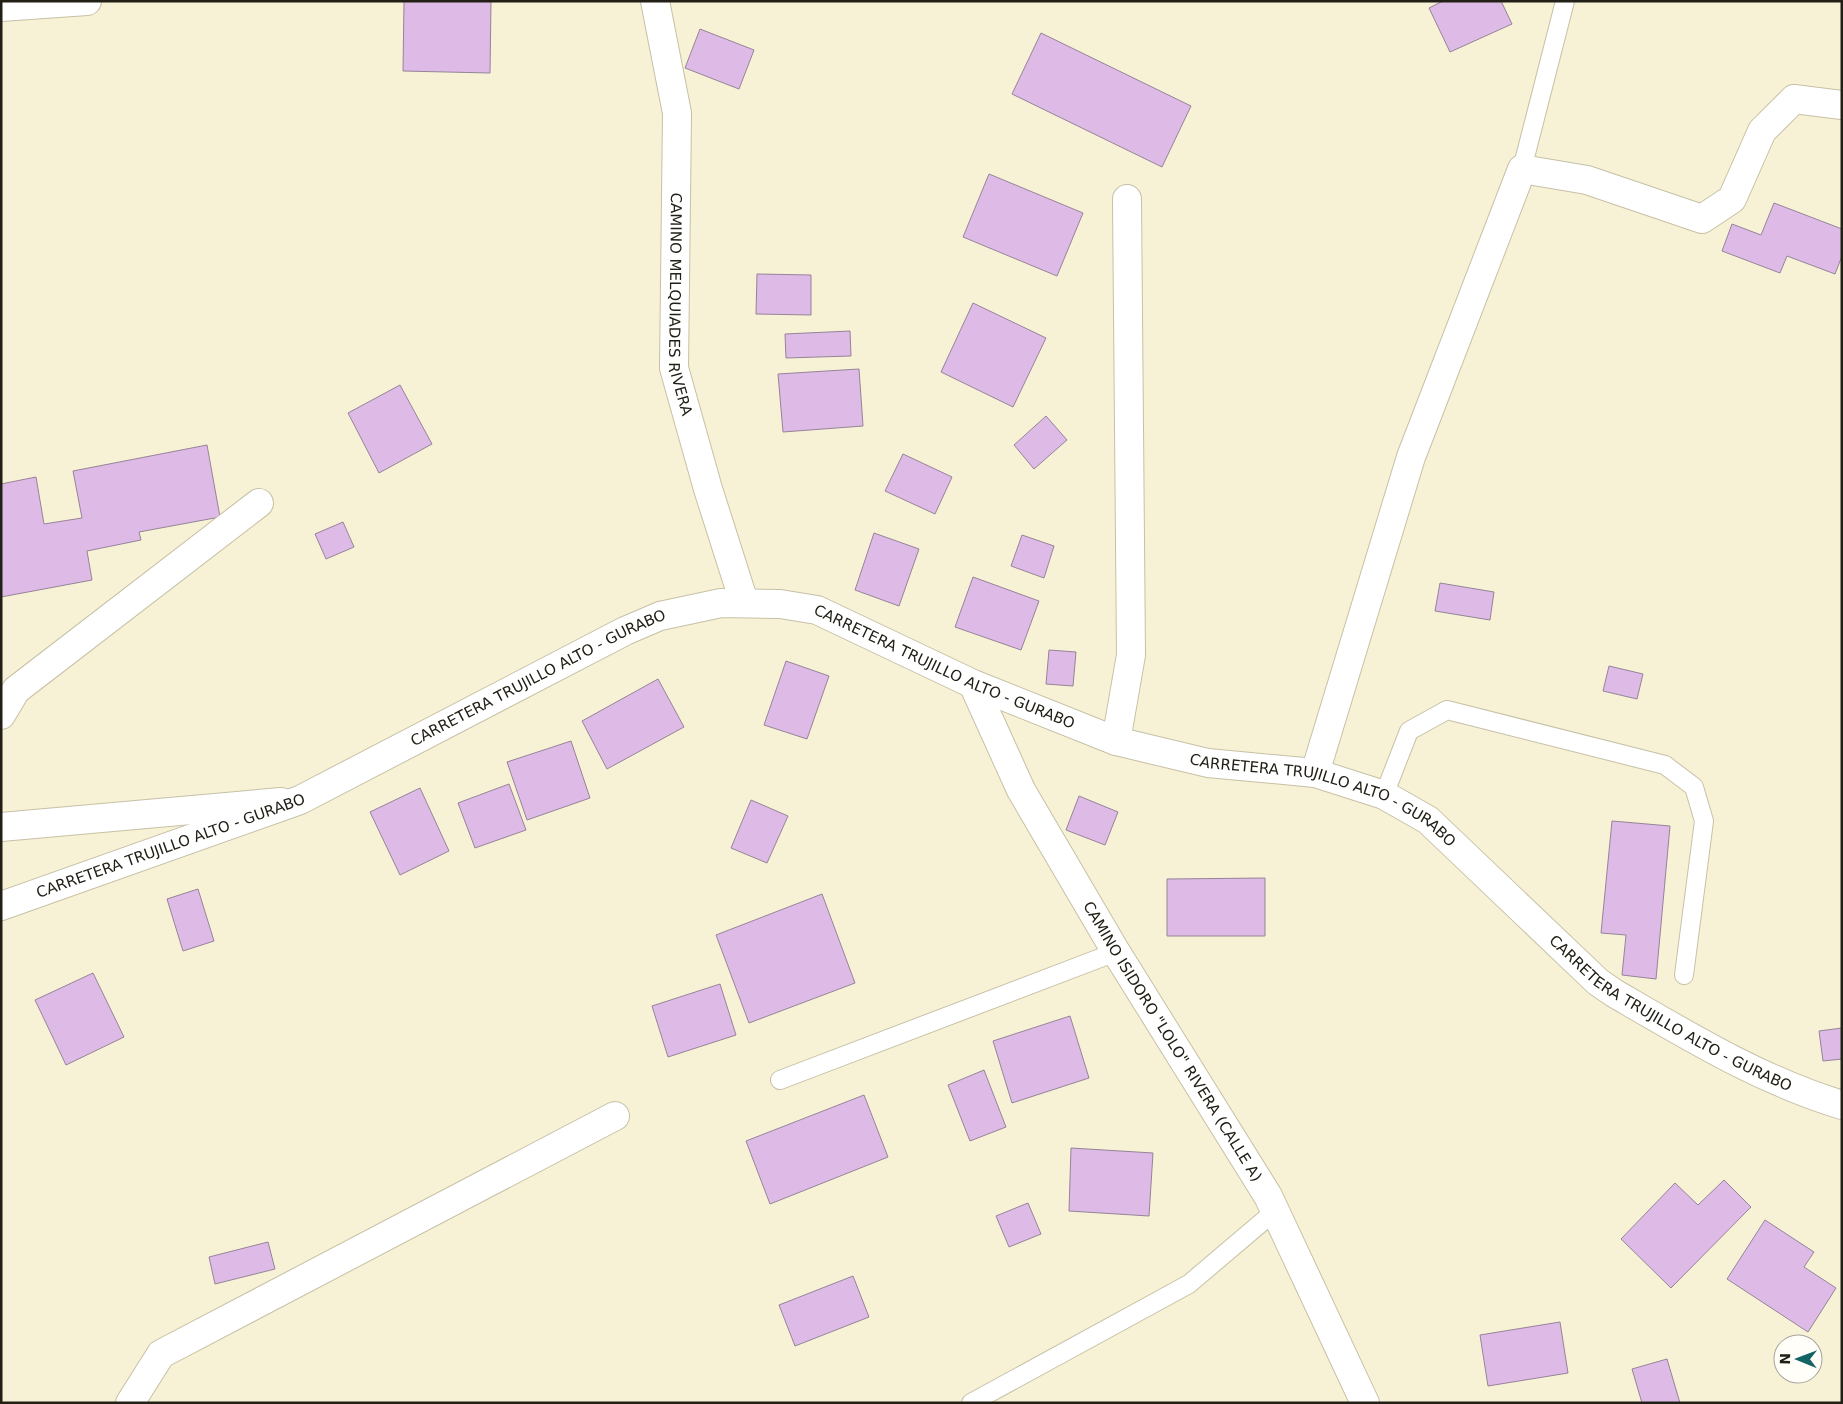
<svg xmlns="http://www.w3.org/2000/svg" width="1843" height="1404" font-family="'DejaVu Sans',sans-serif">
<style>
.building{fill:#debbe6;stroke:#958498}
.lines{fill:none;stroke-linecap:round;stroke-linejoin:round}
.service-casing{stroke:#c6c1a6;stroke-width:20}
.minor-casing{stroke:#c6c1a6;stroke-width:30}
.secondary-casing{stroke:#c6c1a6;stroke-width:30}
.service{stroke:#fff;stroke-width:18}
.minor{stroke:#fff;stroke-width:28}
.secondary{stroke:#fff;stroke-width:28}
.labels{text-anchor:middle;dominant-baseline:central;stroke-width:5;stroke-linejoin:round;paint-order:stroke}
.street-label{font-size:15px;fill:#222016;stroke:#fffef8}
</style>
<rect width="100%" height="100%" fill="#f7f1d6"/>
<path class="building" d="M404 1H491L490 73 403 71Z
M1443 1H1501L1512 24 1450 52 1429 8Z
M700 29 754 50 739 89 685 68Z
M1041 33 1191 106 1162 167 1012 94Z
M989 174 1083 213 1057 276 963 237Z
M1774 203 1842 229V256L1835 274 1787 256 1780 273 1722 251 1732 224 1761 235Z
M757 274 811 275V315L756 314Z
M973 303 1046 338 1013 407 941 372Z
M850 331 851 356 786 358 785 334Z
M859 369 863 426 783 432 778 374Z
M400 385 432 444 379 473 348 413Z
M1046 416 1067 440 1034 469 1014 445Z
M207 445 220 517 139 532 141 540 87 551 92 580 1 597V484L36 477 44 524 82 518 73 471Z
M903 454 952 477 935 514 885 491Z
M343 522 354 547 326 559 315 534Z
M874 533 919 549 899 606 855 590Z
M1022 535 1054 546 1044 578 1011 566Z
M973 577 1039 601 1021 650 955 627Z
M1440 583 1494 592 1490 620 1435 611Z
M1049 650 1076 652 1073 686 1046 684Z
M786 661 829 676 807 739 764 725Z
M1609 666 1643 674 1637 699 1603 691Z
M658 679 684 727 607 769 582 721Z
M571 741 590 798 527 820 507 762Z
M509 784 526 830 475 848 458 803Z
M420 788 449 851 400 875 370 812Z
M1079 796 1118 812 1105 845 1066 830Z
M751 800 788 816 767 863 731 848Z
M1612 821 1670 826 1656 979 1622 975 1626 935 1601 933Z
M1265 878V936H1167V879Z
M198 889 214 941 183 951 167 899Z
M822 894 855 983 749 1023 716 935Z
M93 973 124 1037 66 1065 35 1000Z
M720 984 736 1035 668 1057 652 1006Z
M1070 1016 1089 1078 1012 1103 993 1041Z
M1842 1028V1059L1823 1061 1819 1031Z
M984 1070 1006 1127 970 1141 948 1085Z
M864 1095 888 1157 770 1204 746 1141Z
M1071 1148 1153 1153 1149 1216 1069 1211Z
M1724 1180 1751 1207 1671 1288 1621 1239 1675 1183 1698 1205Z
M1028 1203 1041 1234 1009 1247 996 1216Z
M1765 1220 1814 1252 1804 1267 1836 1288 1808 1332 1727 1279Z
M268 1242 275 1269 215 1284 209 1257Z
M853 1276 869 1317 795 1346 779 1305Z
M1560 1322 1568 1373 1488 1386 1480 1335Z
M1667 1359 1680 1403H1642L1632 1369Z"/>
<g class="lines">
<g class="service-casing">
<path id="service" d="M1522 169 1565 1
M1384 795 1409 731 1447 710 1665 765 1694 787 1704 821 1684 975
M780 1080 1116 952
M971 1403 1189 1284 1275 1211"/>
</g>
<g class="minor-casing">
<g id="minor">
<path id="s1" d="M655 1 677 113 674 368 708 489 744 602"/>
<path d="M1 7 87 1"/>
<path id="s2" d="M973 684 1021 790 1116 952 1268 1196 1365 1403"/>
<path d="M1 715 16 690 259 503"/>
<path d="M1116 741 1131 655 1127 199"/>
<path d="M1315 773 1411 457 1522 169 1587 180 1702 219 1732 199 1762 131 1794 99 1842 105"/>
<path d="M1 827 281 802"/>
<path d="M130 1403 161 1354 615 1116"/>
</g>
</g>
<g class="secondary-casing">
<g id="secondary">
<path id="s3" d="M1 906 300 800 625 631 660 616 721 603 780 604 817 610 973 684 1116 741 1208 763 1315 773 1384 795 1428 820 1598 982 1614 993C1688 1036 1760 1080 1842 1105"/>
</g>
</g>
<use href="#service" class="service"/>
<use href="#minor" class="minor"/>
<use href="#secondary" class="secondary"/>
</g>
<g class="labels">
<g class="street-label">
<text stroke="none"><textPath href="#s1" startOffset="306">CAMINO MELQUIADES RIVERA</textPath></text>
<text stroke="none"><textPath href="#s3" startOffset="1020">CARRETERA TRUJILLO ALTO - GURABO</textPath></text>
<text stroke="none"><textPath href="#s3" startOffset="585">CARRETERA TRUJILLO ALTO - GURABO</textPath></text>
<text stroke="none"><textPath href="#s3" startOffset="1425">CARRETERA TRUJILLO ALTO - GURABO</textPath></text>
<text stroke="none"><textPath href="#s3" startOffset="180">CARRETERA TRUJILLO ALTO - GURABO</textPath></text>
<text stroke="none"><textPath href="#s3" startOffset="1845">CARRETERA TRUJILLO ALTO - GURABO</textPath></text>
<text stroke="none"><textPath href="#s2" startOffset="410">CAMINO ISIDORO "LOLO" RIVERA (CALLE A)</textPath></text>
</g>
</g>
<rect width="1843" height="1404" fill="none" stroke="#222016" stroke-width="5"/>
<g transform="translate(1798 1359) rotate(271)"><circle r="24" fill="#fffef8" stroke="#a7a59e"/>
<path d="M0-4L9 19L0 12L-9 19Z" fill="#146466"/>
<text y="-8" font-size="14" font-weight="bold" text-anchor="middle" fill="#222016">N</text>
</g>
</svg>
